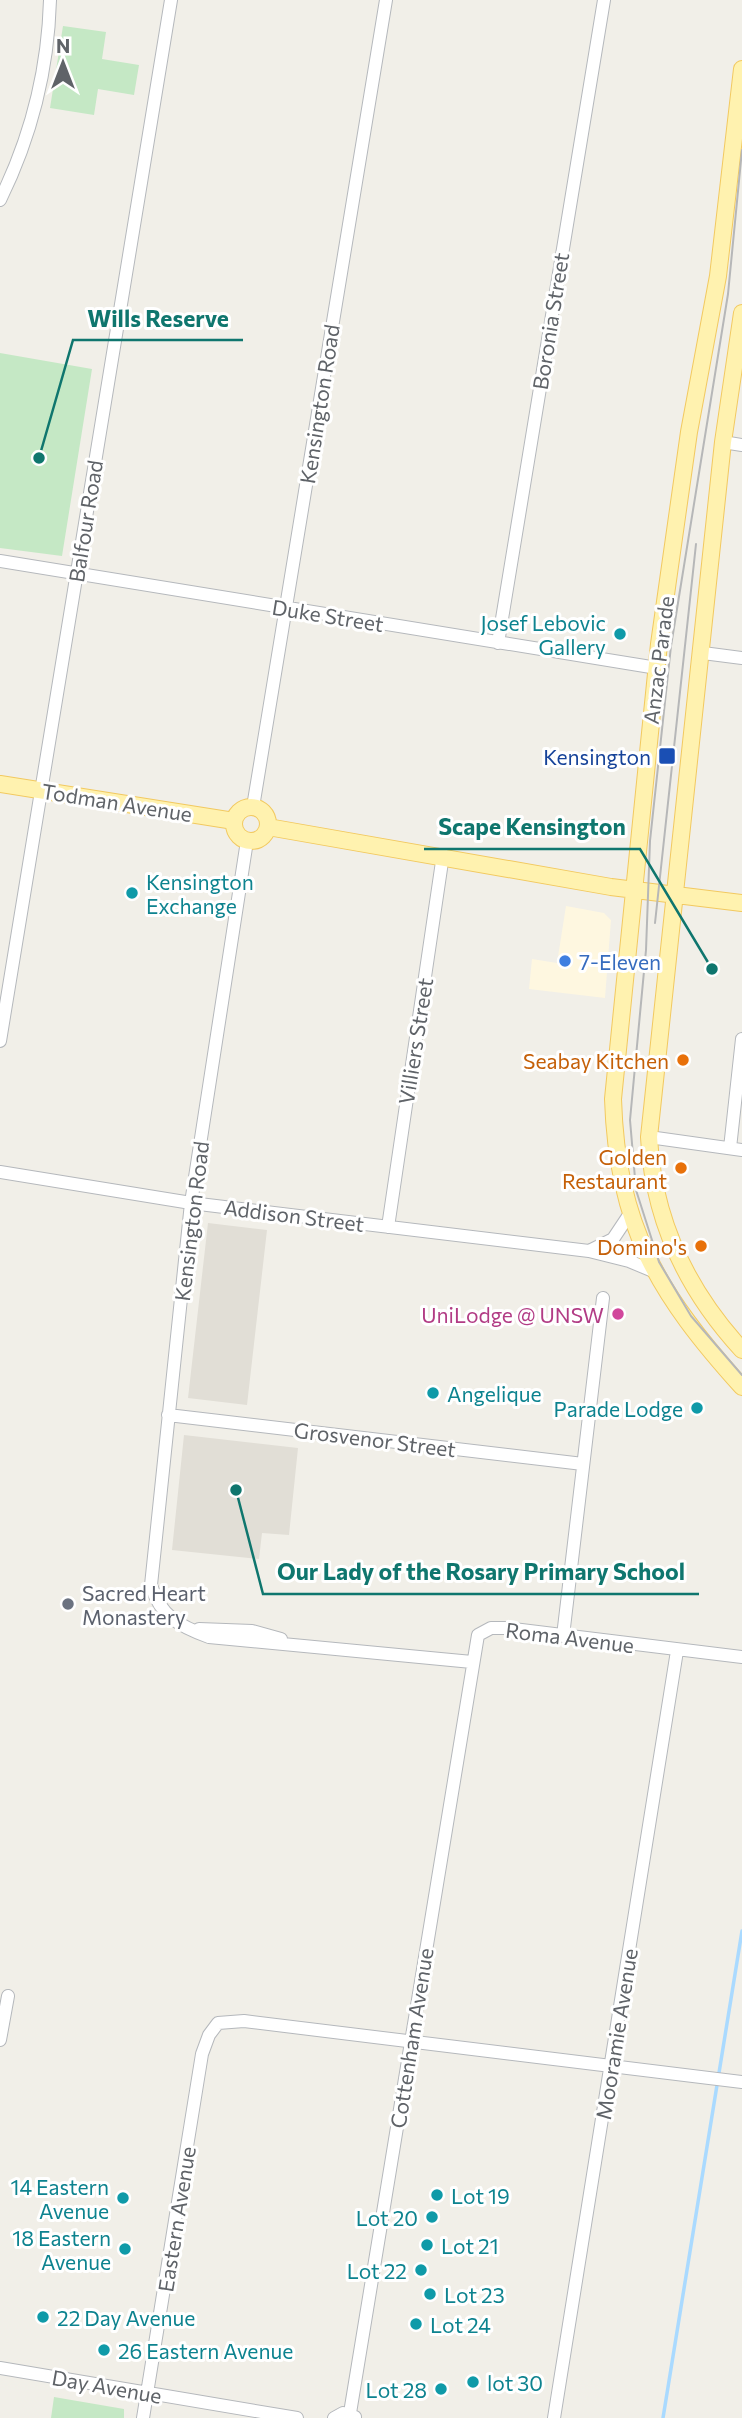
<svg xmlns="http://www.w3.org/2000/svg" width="742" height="2418" font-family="Commissioner,sans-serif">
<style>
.commercial{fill:#fef7e0}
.education{fill:#e1ded6}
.green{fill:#c5e8c5}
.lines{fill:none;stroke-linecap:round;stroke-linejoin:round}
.stream{stroke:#aadaff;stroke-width:3.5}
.minor-casing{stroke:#b5b8bc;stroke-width:14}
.major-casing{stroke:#f2c960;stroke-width:18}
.minor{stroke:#fff;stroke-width:12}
.major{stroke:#fff2af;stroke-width:16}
.tram{stroke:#b6b7b8;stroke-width:2}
.culture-dot{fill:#0f9aa8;stroke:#fff;stroke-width:2.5}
.transit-dot{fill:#1a4fb4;stroke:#fff;stroke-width:2.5}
.shop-dot{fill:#3f7fe0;stroke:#fff;stroke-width:2.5}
.food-dot{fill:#e8710a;stroke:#fff;stroke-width:2.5}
.hotel-dot{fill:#d1479c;stroke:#fff;stroke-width:2.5}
.worship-dot{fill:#6b7280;stroke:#fff;stroke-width:2.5}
.labels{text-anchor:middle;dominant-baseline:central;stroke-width:6;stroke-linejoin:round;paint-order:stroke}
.street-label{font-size:21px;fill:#5f6368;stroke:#fff}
.culture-label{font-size:21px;fill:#0d838f;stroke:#fff;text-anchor:start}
.transit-label{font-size:21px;fill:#164399;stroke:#fff;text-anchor:end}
.shop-label{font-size:21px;fill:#366cbe;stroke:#fff;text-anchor:start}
.food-label{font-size:21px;fill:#c56008;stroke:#fff;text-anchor:end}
.hotel-label{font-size:21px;fill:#b23c85;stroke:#fff;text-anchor:end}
.worship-label{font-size:21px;fill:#5b616d;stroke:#fff;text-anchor:start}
.leader{fill:none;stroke:#0f766e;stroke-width:2.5}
.callout-dot{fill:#0f766e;stroke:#fff;stroke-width:2.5}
.callout-label{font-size:23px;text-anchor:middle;font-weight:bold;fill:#0f766e;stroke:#fff;stroke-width:6;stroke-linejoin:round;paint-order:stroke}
</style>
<rect width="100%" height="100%" fill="#f1efe8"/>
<path class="commercial" d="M566 906 604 913 611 920 605 998 529 989 532 959 557 963Z"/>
<path class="education" d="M208 1223 267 1230 247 1405 188 1398Z
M184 1435 298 1448 289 1535 262 1533 259 1559 172 1550Z"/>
<path class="green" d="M63 26 106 32 102 59 139 65 134 95 98 89 94 115 50 108Z
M0 353 92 369 62 556 0 548Z
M54 2397 124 2409V2418H51Z"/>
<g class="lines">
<path class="stream" d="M663 2418 742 1931"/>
<g class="minor-casing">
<path id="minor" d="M0 200C31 137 48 71 50 0
M723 442 742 445
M0 561 657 668
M498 643 604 0
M703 653 742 658
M253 807 386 0
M247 841 191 1203 151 1585C160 1616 179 1626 209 1637L472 1662
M0 1041 171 0
M649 1137 742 1150
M730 1148 742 1039
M0 1172 191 1203 589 1251 629 1261 653 1271
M388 1227 443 855
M589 1251 613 1239 631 1212
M168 1415 583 1464
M199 1629 252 1631 281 1639
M563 1636 603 1298
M0 2040 8 1996
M0 2368 297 2418
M350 2413 478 1635 491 1628H505L742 1657
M143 2418 202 2054 209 2035 218 2023 244 2021 742 2082
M334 2418 343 2413 355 2417
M554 2418 677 1651"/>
</g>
<g class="major-casing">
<path id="major" d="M742 69 718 276 689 432 659 644 613 1099C617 1227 659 1295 742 1387
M742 313 723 442 649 1137C653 1220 686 1289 742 1350
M0 784 234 821
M234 824a17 17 0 1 1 34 0a17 17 0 1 1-34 0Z
M268 827 611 887 742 903"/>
</g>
<use href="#minor" class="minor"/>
<use href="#major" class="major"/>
<path class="tram" d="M742 150 728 294 671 646 650 841 646 950 630 1120 636 1190 659 1262 691 1316 742 1375
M655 923 696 544"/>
</g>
<g class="culture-dot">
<circle cx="620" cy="634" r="7"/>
<circle cx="132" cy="893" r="7"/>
<circle cx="433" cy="1393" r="7"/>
<circle cx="697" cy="1408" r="7"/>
<circle cx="437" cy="2195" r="7"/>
<circle cx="123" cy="2198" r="7"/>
<circle cx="432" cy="2217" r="7"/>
<circle cx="427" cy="2245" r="7"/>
<circle cx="125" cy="2249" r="7"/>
<circle cx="421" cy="2270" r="7"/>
<circle cx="430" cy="2294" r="7"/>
<circle cx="43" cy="2317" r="7"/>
<circle cx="416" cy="2324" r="7"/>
<circle cx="104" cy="2350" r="7"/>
<circle cx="473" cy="2382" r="7"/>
<circle cx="441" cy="2389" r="7"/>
</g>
<rect class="transit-dot" x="658" y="747" width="18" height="18" rx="3.5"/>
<circle class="shop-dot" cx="565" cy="961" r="7"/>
<g class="food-dot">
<circle cx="683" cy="1060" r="7"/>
<circle cx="681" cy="1168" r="7"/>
<circle cx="701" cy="1246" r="7"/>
</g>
<circle class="hotel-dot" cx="618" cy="1314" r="7"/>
<circle class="worship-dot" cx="68" cy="1604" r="7"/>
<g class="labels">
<g class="street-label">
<text transform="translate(550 321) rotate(-81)">Boronia Street</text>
<text transform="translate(319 404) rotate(-81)">Kensington Road</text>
<text transform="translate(85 521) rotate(-81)">Balfour Road</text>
<text transform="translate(328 615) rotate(9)">Duke Street</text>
<text transform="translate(658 660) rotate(-83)">Anzac Parade</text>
<text transform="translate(117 802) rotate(9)">Todman Avenue</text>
<text transform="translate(415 1041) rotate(-81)">Villiers Street</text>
<text transform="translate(294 1215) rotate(7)">Addison Street</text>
<text transform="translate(191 1221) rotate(-83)">Kensington Road</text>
<text transform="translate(375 1439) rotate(7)">Grosvenor Street</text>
<text transform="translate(570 1637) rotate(7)">Roma Avenue</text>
<text transform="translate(616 2034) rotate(-81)">Mooramie Avenue</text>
<text transform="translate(411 2038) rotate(-81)">Cottenham Avenue</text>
<text transform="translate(176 2219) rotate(-81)">Eastern Avenue</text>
<text transform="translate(107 2386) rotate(10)">Day Avenue</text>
</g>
<g class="culture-label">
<text x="606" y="622" text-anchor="end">Josef Lebovic<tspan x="606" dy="24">Gallery</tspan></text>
<text x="146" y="881">Kensington<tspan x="146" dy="24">Exchange</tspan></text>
<text x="447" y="1393">Angelique</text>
<text x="683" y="1408" text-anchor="end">Parade Lodge</text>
<text x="109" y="2186" text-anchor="end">14 Eastern<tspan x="109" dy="24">Avenue</tspan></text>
<text x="451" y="2195">Lot 19</text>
<text x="418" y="2217" text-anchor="end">Lot 20</text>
<text x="111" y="2237" text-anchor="end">18 Eastern<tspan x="111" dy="24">Avenue</tspan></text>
<text x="441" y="2245">Lot 21</text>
<text x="407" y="2270" text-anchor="end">Lot 22</text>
<text x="444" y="2294">Lot 23</text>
<text x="57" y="2317">22 Day Avenue</text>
<text x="430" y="2324">Lot 24</text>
<text x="118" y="2350">26 Eastern Avenue</text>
<text x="487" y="2382">lot 30</text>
<text x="427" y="2389" text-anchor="end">Lot 28</text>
</g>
<g class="transit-label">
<text x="651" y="756">Kensington</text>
</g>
<g class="shop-label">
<text x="579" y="961">7-Eleven</text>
</g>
<g class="food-label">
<text x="669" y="1060">Seabay Kitchen</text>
<text x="667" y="1156">Golden<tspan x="667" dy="24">Restaurant</tspan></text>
<text x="687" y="1246">Domino's</text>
</g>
<g class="hotel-label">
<text x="604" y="1314">UniLodge @ UNSW</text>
</g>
<g class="worship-label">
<text x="82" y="1592">Sacred Heart<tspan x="82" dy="24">Monastery</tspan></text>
</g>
</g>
<path class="leader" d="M39 458L73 340H243M712 969L640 849H424M236 1490L263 1594H699"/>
<g class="callout-dot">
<circle cx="39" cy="458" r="7"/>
<circle cx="712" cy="969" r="7"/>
<circle cx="236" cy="1490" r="7"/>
</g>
<g class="callout-label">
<text x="158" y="327">Wills Reserve</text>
<text x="532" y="835">Scape Kensington</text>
<text x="481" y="1580">Our Lady of the Rosary Primary School</text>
</g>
<g transform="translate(63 63)" stroke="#ffffff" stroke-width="5" paint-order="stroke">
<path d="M0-5L12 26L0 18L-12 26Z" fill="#5f6368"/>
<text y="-10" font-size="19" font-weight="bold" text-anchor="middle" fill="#5f6368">N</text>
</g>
</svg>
